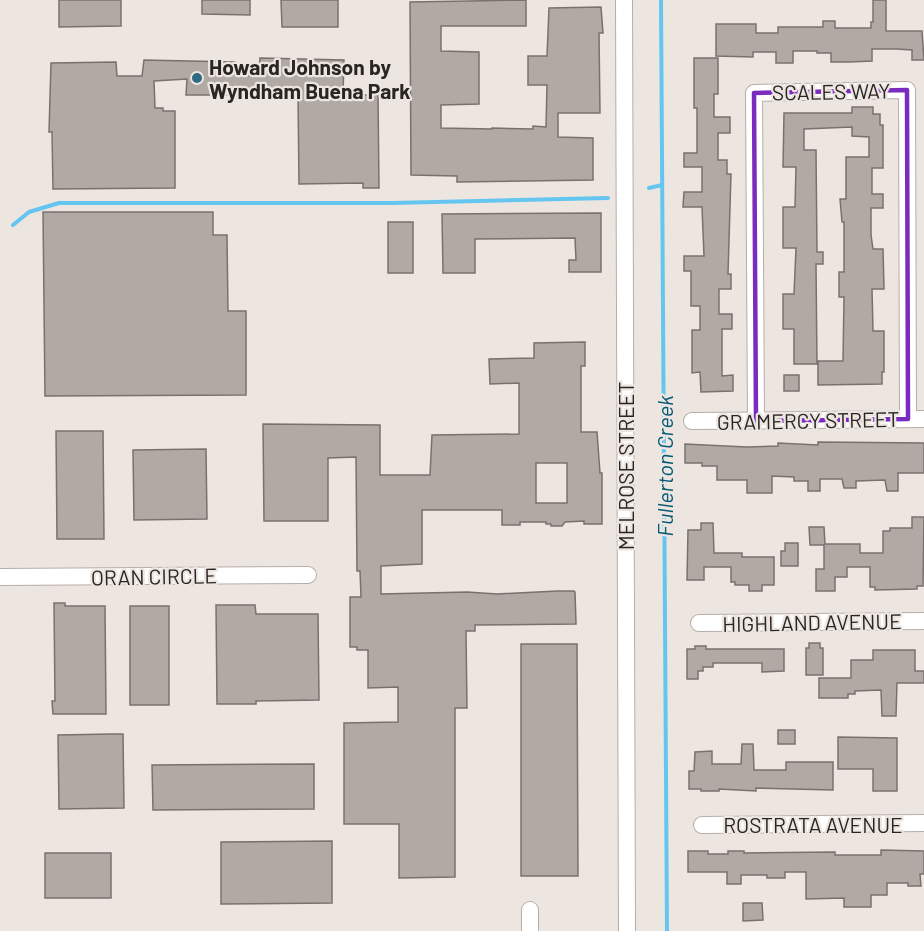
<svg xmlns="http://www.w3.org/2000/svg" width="924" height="931" font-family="Barlow,sans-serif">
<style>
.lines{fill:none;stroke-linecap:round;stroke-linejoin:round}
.stream{stroke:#64c6f0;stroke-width:4}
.building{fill:#b1a9a4;stroke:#78716d;stroke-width:1.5;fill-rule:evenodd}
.minor-casing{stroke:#b6aea9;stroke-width:18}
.minor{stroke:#fff;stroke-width:16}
.marked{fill:none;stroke:#7b2cbf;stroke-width:4.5;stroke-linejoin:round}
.poi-dot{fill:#2f6a82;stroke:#ede5e0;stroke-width:2}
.labels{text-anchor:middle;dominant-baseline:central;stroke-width:4.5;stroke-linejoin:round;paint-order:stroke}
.poi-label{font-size:21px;font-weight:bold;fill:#282523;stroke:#ede5e0;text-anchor:start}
.street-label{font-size:21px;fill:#282523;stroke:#ede5e0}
.water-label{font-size:22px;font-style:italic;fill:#055a76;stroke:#ede5e0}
</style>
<rect width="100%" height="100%" fill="#ede5e0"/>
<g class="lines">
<path class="stream" d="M661 0 667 931
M649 188 662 185
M13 225 29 212 59 203H392L608 198"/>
</g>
<path class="building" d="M59 0H121V26L59 27Z
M202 0H250V15L202 14Z
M281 0H338V27H282Z
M526 0V26H441V51L479 52V104L441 105V128L492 129V128L533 129V126L546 127 547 85H528V56H547L549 8 601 7 603 33H599L600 113H558V137L593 138V180L457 182V176L411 175 410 2Z
M873 0H886V31H922L924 60H912V50L897 49H872V61L849 62H831V53H817V51H793V63H776V52H753V57L716 56V24H756V33H778V27H823V21H835V28H871V22H873Z
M260 58 344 60 343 95H378L379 188H363V183L299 184 298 95H186L187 79 154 81 155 108H163V111H175V188L53 189 52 132H49L51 63 116 62 117 76H142L144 60 235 62V75L259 76Z
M694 58H718V94H714V117H730V133H718V160H727V174H731L728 274H731V289H719V314H732V329H722V376L733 375V391L701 392 700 372 692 373V330H700V306H691V271H684V256H704L702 207H683L684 192H702V167H684V153H697V108H694Z
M852 107H873V114H880V125H883V168H872V194H883V208H871V235L873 249H883L884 289H872L873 331H884V372H882V384L818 385V361H843L844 297H839V272H844V222H842L840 199H846V157H869V137L852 136V127L804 129V150H816L817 252H823V264H816L817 364H794V329H783V294H794L796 248H783V207H795L796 167H783L784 113H852Z
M43 212H213V235H227L228 311H246V395L45 396Z
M601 213V272H569V260H576L575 238 475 239V273H443L442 214Z
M388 222H413V273H388Z
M585 342V366H581V432H597L600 473H602V524H584V521L565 522 562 526H551V524H546V522H520V525H502V510H422V564L381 566V594L467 592 497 594 557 591H574L575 592 576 624 475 625V631H466L467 708H455V877L399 878V824H344V723L398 722V687L368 688V650H357V647H350V597H361L360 571H357L356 457 328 458V521H264L263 424 380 425V475H430L432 435 519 434V383L490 384 489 359 534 358V343ZM536 463H567V503H536Z
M784 375H799V391H784Z
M56 431H103L104 539H57Z
M818 442 924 443V473H898V491H887L885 480 856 481V488H844L842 479H820V491H808V481H794V477L772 476V493H747V480H717V466H702V463H685V444L747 447 778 446V443L818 445Z
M206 449 207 519 134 520 133 450Z
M912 517H924L923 586H917V589L875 590V587H870V567H847V577H835V591H816V569H824V545H810L809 527H824L825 544H860V553H883V531H890V528H912Z
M701 523H713L714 553H742V557H774V585H762V591H749V585H735V582H731V567H704V580H687L688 530H701Z
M785 543H798V566H781V551H785Z
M54 603H65V606H105L106 714H53L52 701H55Z
M216 605H255L256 614H318L319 700 256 701V704H217Z
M130 606H169V705H130Z
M809 643H820V648H823V675H806V648H809Z
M521 644H577L578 876H521Z
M695 646H706V649H784V671L762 672V663H713V667H703V671H698V679H687V649H695Z
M873 650H915V671H924V683H897L896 716H882L881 690 855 691V694H848V698H819V678H851V660H873Z
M778 730H795V744H778Z
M112 734H123L124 808 59 809 58 735Z
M838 737 897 738V791H873V769H838Z
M742 744H753L754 770H786V762H833V790L756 788V791L719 789V791H701V789H689V771H694L695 752 712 751V764H741Z
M314 764V809L153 810 152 765Z
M332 841V903L221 904V842Z
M881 850 924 851V874H920L921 886H908V883H887V895H871V907H844V898L806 899V872H785V878H767V875H741V884H727V872H688V851H708V854H728V851H744V853L835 852V855H881Z
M45 853H111V898H45Z
M743 903H762L763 920 743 921Z"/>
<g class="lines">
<g class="minor-casing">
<path id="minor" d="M624 0 627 931
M692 421 924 419
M756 421 754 93 907 90 908 419
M0 577 308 575
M699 623 924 621
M702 825 924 823
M530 910V931"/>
</g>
<use href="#minor" class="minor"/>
</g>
<path class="marked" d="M907 90 908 419 756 421 754 93Z"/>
<circle class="poi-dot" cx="197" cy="78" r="6"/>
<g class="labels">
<g class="poi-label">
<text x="209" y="66">Howard Johnson by<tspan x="209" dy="24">Wyndham Buena Park</tspan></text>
</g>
<g class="street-label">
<text transform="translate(831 91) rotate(-1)">SCALES WAY</text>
<text transform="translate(808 420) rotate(-1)">GRAMERCY STREET</text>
<text transform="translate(625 466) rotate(-90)">MELROSE STREET</text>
<text transform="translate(154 576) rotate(-1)">ORAN CIRCLE</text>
<text transform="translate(812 622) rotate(-1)">HIGHLAND AVENUE</text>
<text x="813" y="824">ROSTRATA AVENUE</text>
</g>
<g class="water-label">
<text transform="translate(664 466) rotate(-90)">Fullerton Creek</text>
</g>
</g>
</svg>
